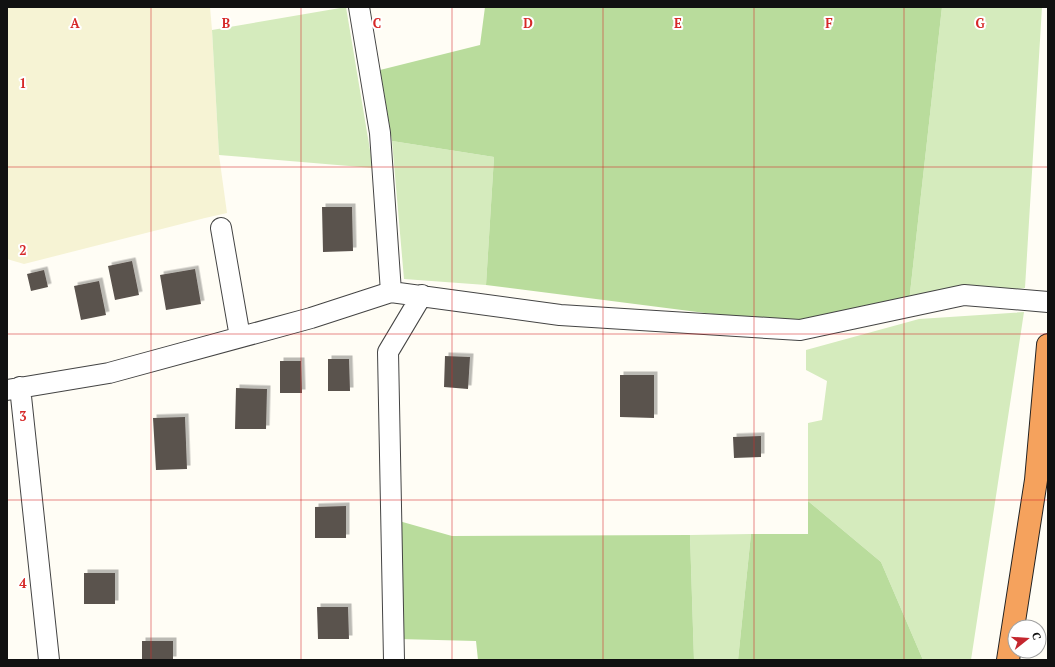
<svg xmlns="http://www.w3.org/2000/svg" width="1055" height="667" font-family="'PT Serif',serif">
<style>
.farmland{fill:#f6f3d4}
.green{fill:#d5ebbd}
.forest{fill:#b9dc9c}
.building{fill:#5a524d;filter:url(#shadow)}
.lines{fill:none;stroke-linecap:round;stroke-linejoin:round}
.minor-casing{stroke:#444;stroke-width:22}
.highway-casing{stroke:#222;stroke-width:24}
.minor{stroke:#fff;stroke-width:20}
.highway{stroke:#f5a25d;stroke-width:22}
.grid{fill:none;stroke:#d62828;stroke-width:1;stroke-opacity:0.55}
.grid-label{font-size:13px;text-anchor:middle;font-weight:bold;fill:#d62828;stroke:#fff;stroke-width:4;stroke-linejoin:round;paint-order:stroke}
</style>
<defs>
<filter id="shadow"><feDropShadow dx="3.5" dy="-3.5" stdDeviation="0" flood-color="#0004"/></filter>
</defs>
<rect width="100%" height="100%" fill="#fffdf5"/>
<path class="farmland" d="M7 7H210L212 30 219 155 227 213 205 218 24 264 7 259Z"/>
<path class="green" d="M346 7 373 168 219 155 212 30Z
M942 7H1042L1025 288 909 302Z
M392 141 494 157 486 285 404 279Z
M1024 312 971 660H923L881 562 808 501V423L822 420 827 381 806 370V350L919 319Z
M751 534 738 660H694L690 535Z"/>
<path class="forest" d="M485 7H942L909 302 800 325 486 285 494 157 392 141 380 70 480 45Z
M808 501 881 562 923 660H738L751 534H808Z
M392 519 452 536 690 535 694 660H478L476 641 398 639Z"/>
<path class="building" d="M322 207H352L353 251 323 252Z
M132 261 139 295 115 300 108 266Z
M195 269 201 304 166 310 160 275Z
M44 270 48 287 31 291 27 274Z
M99 281 106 315 81 320 74 286Z
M445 356 470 357 468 389 444 387Z
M328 359H349L350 391H328Z
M280 361H301L302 393H280Z
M620 375H654V418L620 417Z
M236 388 267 389 266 429H235Z
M185 417 187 469 156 470 153 418Z
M761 436V457L734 458 733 437Z
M346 506V538H315V507Z
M84 573H115V604H84Z
M317 607H348L349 639H318Z
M142 641H173V660H142Z"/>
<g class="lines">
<g class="minor-casing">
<path id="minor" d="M359 7 380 133 391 292
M221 228 240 337
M20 387 49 660
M7 390 109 373 311 318 391 292 560 315 800 330 964 295 1048 302
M394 660 388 352 422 295"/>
</g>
<g class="highway-casing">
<path id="highway" d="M1008 660 1036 480 1048 345"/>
</g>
<use href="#minor" class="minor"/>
<use href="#highway" class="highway"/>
</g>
<path class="grid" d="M151 7V660M301 7V660M452 7V660M603 7V660M754 7V660M904 7V660M7 167H1048M7 334H1048M7 500H1048"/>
<g class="grid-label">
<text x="75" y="28">A</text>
<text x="226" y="28">B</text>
<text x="377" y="28">C</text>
<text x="528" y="28">D</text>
<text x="678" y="28">E</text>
<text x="829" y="28">F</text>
<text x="980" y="28">G</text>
<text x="23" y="88">1</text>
<text x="23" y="255">2</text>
<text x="23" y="421">3</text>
<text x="23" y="588">4</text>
</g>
<rect width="1055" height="667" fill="none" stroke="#111111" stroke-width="16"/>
<g transform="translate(1027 639) rotate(73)"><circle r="19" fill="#ffffff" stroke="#a0a0a0"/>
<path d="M0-3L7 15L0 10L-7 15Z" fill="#c4262e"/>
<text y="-6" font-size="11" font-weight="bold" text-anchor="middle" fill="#111111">С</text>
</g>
</svg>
